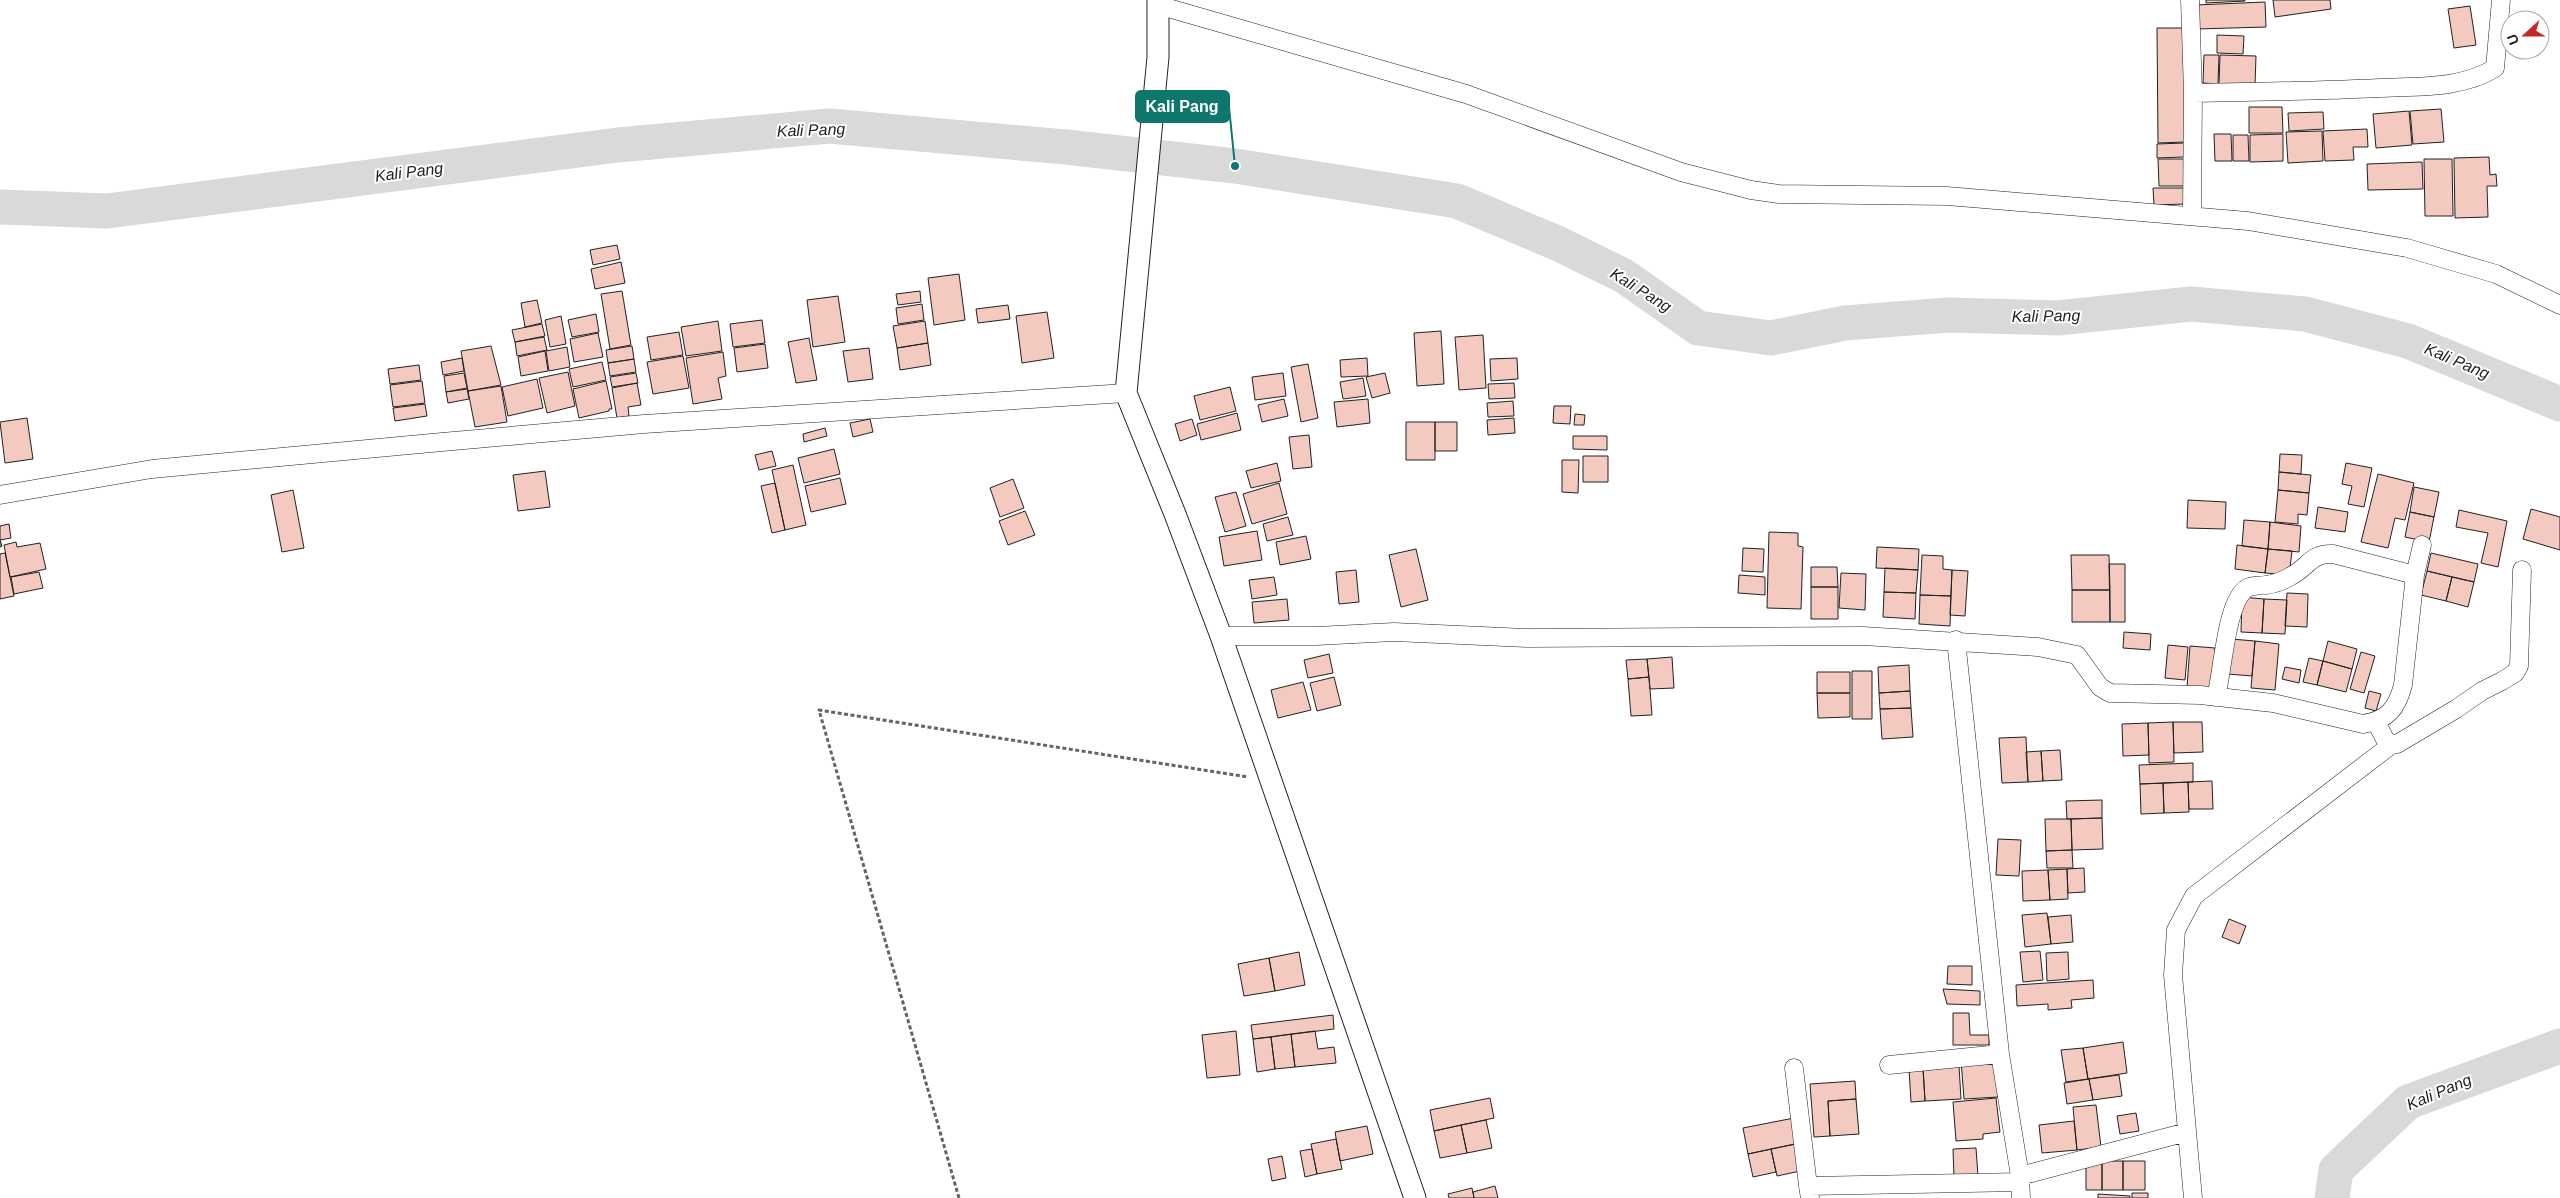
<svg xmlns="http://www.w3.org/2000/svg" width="2560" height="1198" font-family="Arial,sans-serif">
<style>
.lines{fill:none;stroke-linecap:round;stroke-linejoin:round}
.river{stroke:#d9d9d9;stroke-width:35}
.building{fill:#f3c9c0;stroke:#222}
.minor-casing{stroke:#222;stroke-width:19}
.tertiary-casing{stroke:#222;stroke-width:23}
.path{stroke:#646464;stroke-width:3;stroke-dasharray:4 2.5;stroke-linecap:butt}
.minor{stroke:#fff;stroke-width:18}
.tertiary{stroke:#fff;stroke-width:21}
.labels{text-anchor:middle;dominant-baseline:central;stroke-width:4;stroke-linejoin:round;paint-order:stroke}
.water-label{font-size:16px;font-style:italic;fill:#222;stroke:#fff}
.leader{fill:none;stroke:#0f766e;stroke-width:2}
.callout-dot{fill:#0f766e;stroke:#fff;stroke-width:2}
.callout{fill:#0f766e;stroke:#0f766e;stroke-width:2}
.callout-label{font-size:16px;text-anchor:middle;font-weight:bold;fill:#fff}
</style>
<rect width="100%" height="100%" fill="#fff"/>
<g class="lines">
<path class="river" d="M0 207 107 211 618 145 829 126 1066 147 1235 166 1457 201 1559 244 1624 276 1698 328 1771 338 1845 323 1948 315 2058 318 2191 304 2305 314 2408 341 2560 404
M2332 1198 2336 1170 2408 1102 2560 1046"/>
</g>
<path class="building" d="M2206 0H2245V1L2206 3Z
M2273 0H2330L2331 9 2275 17Z
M2265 2 2266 27 2196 29 2195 5Z
M2470 6 2476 45 2454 48 2448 9Z
M2157 28H2184L2185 142 2158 143Z
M2217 35 2244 36 2243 54 2217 53Z
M2204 55H2219L2218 84 2203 83Z
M2220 55 2256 56 2255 85 2219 84Z
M2249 107H2282L2283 133H2249Z
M2441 109 2444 142 2413 144 2410 111Z
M2409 111 2412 145 2376 148 2373 114Z
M2323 112 2324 129 2289 131 2288 113Z
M2367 129 2368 147H2353L2354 160 2325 161 2323 131Z
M2322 131 2323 161 2288 163 2286 132Z
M2214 134H2231L2232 161H2215Z
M2283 134V161L2250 162V135Z
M2233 135H2248L2249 161H2233Z
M2184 143V157L2157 158V144Z
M2489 157 2490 175 2496 174 2497 186H2487L2488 217 2455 218 2454 158Z
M2158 159H2184L2185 186H2159Z
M2424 159H2452L2453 216H2425Z
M2422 162 2423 189 2368 190 2367 164Z
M2153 188H2184L2185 204 2154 205Z
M617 245 620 259 593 265 590 250Z
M621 262 625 283 595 289 591 269Z
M959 274 965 320 934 325 928 278Z
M622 291 631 345 610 349 601 294Z
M920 291 921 302 898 305 896 294Z
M838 296 845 342 813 347 807 300Z
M537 300 542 323 525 327 521 303Z
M922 304 924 320 898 324 896 308Z
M1008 305 1010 319 978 323 976 309Z
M1047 312 1054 358 1022 363 1016 316Z
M596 314 599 332 572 337 568 320Z
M561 316 566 344 550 347 545 320Z
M762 320 765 343 733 347 730 324Z
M718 321 722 351 686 356 681 327Z
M925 321 928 343 897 348 893 326Z
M542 324 545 336 515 342 512 330Z
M1441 331 1444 384 1417 386 1414 333Z
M679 332 683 355 651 360 647 337Z
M598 333 603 357 574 362 570 339Z
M1483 335 1486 388 1459 390 1455 337Z
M544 337 547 350 517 356 515 342Z
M809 338 817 380 796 383 788 342Z
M928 343 931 365 900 370 897 348Z
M765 344 768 368 737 372 734 348Z
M491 346 501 385 468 391 461 351Z
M632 346 634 359 608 363 606 350Z
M567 347 570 367 549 371 546 351Z
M869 348 873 379 848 382 843 351Z
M545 351 548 371 521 376 518 357Z
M723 352 726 376 718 378 722 399 693 404 686 358Z
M683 356 689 388 653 394 647 362Z
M462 358 464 371 443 375 441 362Z
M1367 358 1368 376 1341 377 1340 360Z
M1517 358 1518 379 1491 381 1490 359Z
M634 359 636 372 610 376 608 363Z
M602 362 606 380 573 387 569 369Z
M1308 364 1318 418 1301 422 1291 367Z
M419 365 421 380 390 384 388 369Z
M568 372 575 406 547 413 539 378Z
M464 373 467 388 446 392 444 376Z
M636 373 638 383 612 387 610 377Z
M1283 373 1286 396 1255 400 1252 377Z
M1385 373 1390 393 1372 398 1366 377Z
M1363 378 1366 396 1343 399 1340 382Z
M537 379 543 408 508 416 502 387Z
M422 381 425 403 393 407 390 385Z
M606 381 612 409H609V411L579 418 573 389Z
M637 383 641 405 628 407 629 416 617 418 612 388Z
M1514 383 1515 398 1489 399 1488 384Z
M501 386 507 422 475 427 468 391Z
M1230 387 1236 411 1200 420 1194 396Z
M467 389 469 399 448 403 446 392Z
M1284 399 1288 416 1262 422 1258 405Z
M1368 399 1370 423 1337 427 1334 402Z
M1513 401 1514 416 1488 417 1487 403Z
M425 404 427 416 395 421 393 408Z
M1554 406H1571L1570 424 1553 423Z
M1237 413 1241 430 1201 440 1197 424Z
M1575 414 1585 415 1584 425H1574Z
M27 418 33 459 5 463 0 422Z
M1514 418 1515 433 1488 435 1487 420Z
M870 419 873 432 853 437 850 423Z
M1192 419 1197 435 1180 441 1175 424Z
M1406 422H1435V460H1406Z
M1435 422H1457V451H1435Z
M825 428 827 436 804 442 803 434Z
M1309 435 1312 467 1293 469 1289 437Z
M1573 436H1607V450L1573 449Z
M834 449 840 474 804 483 798 458Z
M772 451 776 466 759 470 755 455Z
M2280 454 2302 455 2301 474 2279 472Z
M1583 456H1608V482H1583Z
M1562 460H1579L1578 493 1562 492Z
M1277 463 1281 481 1251 488 1246 471Z
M2346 463 2372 468 2364 507 2348 504 2352 486 2342 484Z
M793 465 806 525 785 530 772 470Z
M545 471 550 507 518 511 513 475Z
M2279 472 2311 475 2309 493 2278 490Z
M2378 474 2414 483 2405 520 2395 518 2388 548 2361 542Z
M840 478 846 504 811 512 805 486Z
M1013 479 1024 508 1000 517 990 488Z
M775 483 785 530 772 533 761 486Z
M1279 483 1287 514 1252 524 1243 494Z
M2414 487 2439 492 2434 517 2410 512Z
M293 490 304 548 282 552 271 495Z
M2278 490 2309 493 2307 515 2298 514V524L2275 522Z
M1236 492 1246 526 1225 532 1215 497Z
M2188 500 2226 502 2225 529 2187 528Z
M2318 507 2348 512 2345 532 2315 528Z
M2531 509 2560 517V550L2523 539Z
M2459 510 2507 521 2498 567 2481 563 2488 533 2456 527Z
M1025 511 1035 535 1008 545 999 521Z
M2410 512 2434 517 2429 542 2405 537Z
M1288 517 1293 535 1267 541 1263 524Z
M2244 520 2270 522 2268 549 2242 546Z
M2270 522 2301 526 2299 552 2268 549Z
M9 524 11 538 0 540 2 546 0 547V526Z
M1257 531 1262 560 1224 566 1219 537Z
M1769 532 1798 533V546L1803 547 1801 609 1767 608Z
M1306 536 1311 559 1280 565 1276 542Z
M16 542 17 547 40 543 46 569 10 577 4 545Z
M2237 545 2268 549 2265 573 2235 569Z
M1877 547 1919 549 1918 570 1876 568Z
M1743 548 1764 549 1763 572 1742 571Z
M1416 549 1428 600 1401 607 1389 555Z
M2268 549 2292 551 2289 575 2265 573Z
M5 553 14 596 0 599V554Z
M2431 553 2478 564 2474 582 2427 571Z
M1922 555 1943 556V569L1952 570 1951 596 1920 595Z
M2071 555H2109L2110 590H2072Z
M2109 564H2125V622H2110Z
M1811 567H1837L1838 587H1811Z
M1885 568 1918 570 1916 593 1884 592Z
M1356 570 1359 602 1339 604 1336 572Z
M1952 570 1968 571 1965 616 1950 615Z
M2427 571 2452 577 2446 601 2421 595Z
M39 572 43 588 14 594 11 577Z
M1841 573 1866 574 1865 610 1839 608Z
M1739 575 1765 577V595L1738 593Z
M1274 577 1277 595 1252 599 1249 580Z
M2452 577 2474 582 2468 607 2446 601Z
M1811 587H1838V619H1811Z
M2072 590H2110V622H2072Z
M1884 592 1916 593 1915 619 1883 617Z
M2287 593 2308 594 2307 627 2285 626Z
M1920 595 1951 596 1950 626 1919 624Z
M2242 597 2264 599 2262 633 2241 632Z
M1287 599 1289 620 1254 623 1252 602Z
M2264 599 2287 600 2285 634 2262 633Z
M2124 632 2151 634 2150 650 2123 648Z
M2231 639 2255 641 2252 676 2228 674Z
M2255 641 2279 644 2275 690 2251 688Z
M2328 641 2357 649 2352 669 2323 661Z
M2168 645 2188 647 2185 680 2165 678Z
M2190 646 2215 648 2212 689 2187 687Z
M2361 652 2375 656 2364 693 2350 689Z
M1329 654 1333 673 1308 678 1304 660Z
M1672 657 1674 688 1650 689 1647 659Z
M2309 658 2323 661 2317 685 2303 682Z
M1647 659 1649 677 1628 679 1626 660Z
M2323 661 2352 669 2346 692 2317 685Z
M1909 665 1910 691 1879 693 1878 667Z
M2285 667 2301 670 2299 683 2282 679Z
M1852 671H1872V719H1852Z
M1817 672H1850V693H1817Z
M1334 677 1341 705 1317 711 1310 683Z
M1649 677 1652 715 1631 716 1628 679Z
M1303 682 1311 710 1278 718 1271 690Z
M1910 691 1911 708 1880 709 1879 693Z
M2369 691 2381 694 2376 711 2365 708Z
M1817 693H1850V717L1818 718Z
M1911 708 1913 737 1882 739 1880 709Z
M2173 722H2202L2203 752 2174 753Z
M2173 722 2174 762 2149 763 2148 723Z
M2148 723 2149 755 2123 756 2122 724Z
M2026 737 2028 782 2002 783 1999 738Z
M2060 750 2062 780 2043 781 2041 751Z
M2041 751 2043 781 2028 782 2026 752Z
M2193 763V782L2140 784 2139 765Z
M2212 781 2213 809H2189L2188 782Z
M2188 782 2189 812 2164 813 2163 783Z
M2163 783 2164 813 2141 814 2140 784Z
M2102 800V818L2067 819 2066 801Z
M2102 818 2103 849 2072 850 2071 819Z
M2045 819H2071L2072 850 2046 851Z
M1998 839 2021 840 2019 876 1996 875Z
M2072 850 2073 868H2047L2046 851Z
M2084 868 2085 892 2068 893 2067 869Z
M2067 869 2068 899 2050 900 2048 870Z
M2048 870 2050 900 2023 901 2022 871Z
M2047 913 2051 944 2025 947 2022 915Z
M2071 915 2073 942 2051 944 2048 917Z
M2229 919 2246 926 2239 944 2222 937Z
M2040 951 2043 980 2023 982 2020 952Z
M1299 952 1305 985 1275 991 1269 958Z
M2068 952 2069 979 2047 981 2046 953Z
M1269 958 1275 991 1244 996 1238 964Z
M1948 966H1972V985L1947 984Z
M2093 980 2094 998 2071 1000 2072 1008 2048 1010V1004L2017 1006 2016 985Z
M1943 989 1980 991V1005L1947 1004Z
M1953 1013H1969L1970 1035H1989V1045H1953Z
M1333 1015 1334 1029 1253 1039 1251 1025Z
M1236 1031 1240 1075 1207 1078 1202 1035Z
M1315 1031 1318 1049 1334 1047 1336 1063 1295 1067 1291 1034Z
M1291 1034 1295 1067 1275 1069 1271 1037Z
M1271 1037 1275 1069 1257 1072 1253 1039Z
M2123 1042 2127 1073 2088 1079 2083 1048Z
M2083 1048 2088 1079 2066 1082 2061 1050Z
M1995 1057 1998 1097 1964 1099 1961 1060Z
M1959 1066 1961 1099 1925 1101 1923 1068Z
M1923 1068 1925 1101 1911 1102 1909 1069Z
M2119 1075 2122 1096 2093 1100 2089 1079Z
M2089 1079 2093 1100 2067 1104 2064 1083Z
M1855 1081 1856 1099 1828 1101 1830 1136 1814 1137 1810 1084Z
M1490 1098 1494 1118 1434 1131 1430 1110Z
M1996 1098 2000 1132 1983 1134V1139L1956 1141 1953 1102Z
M1856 1099 1859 1134 1830 1136 1828 1101Z
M2096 1105 2101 1147 2077 1150 2073 1107Z
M2136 1113 2139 1131 2120 1134 2117 1116Z
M1794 1118 1800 1143 1748 1154 1743 1128Z
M1486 1120 1492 1148 1467 1153 1461 1125Z
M2074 1121 2077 1150 2042 1153 2039 1125Z
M1461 1125 1467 1153 1440 1158 1434 1131Z
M1367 1126 1373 1154 1340 1161 1335 1132Z
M1336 1139 1342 1169 1317 1174 1311 1144Z
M1800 1143 1805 1170 1777 1176 1771 1149Z
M1976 1148 1978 1176 1954 1177 1953 1149Z
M1312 1149 1317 1174 1305 1177 1300 1151Z
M1771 1149 1776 1172 1753 1177 1748 1154Z
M1282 1156 1286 1178 1272 1181 1268 1159Z
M2102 1161H2123V1190H2102Z
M2123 1161H2145V1190H2123Z
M2086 1164H2102V1190H2086Z
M1495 1186 1498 1198H1474L1473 1192Z
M1472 1188 1474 1198H1449L1448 1194Z
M2132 1193H2148V1198H2132Z
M2098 1194 2130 1196V1198H2098Z"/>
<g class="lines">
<g class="minor-casing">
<path id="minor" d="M2190 0 2193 93 2192 215
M1158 5 1466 94 1681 172 1751 190 1779 194 1947 196 2248 221 2407 248 2496 274 2560 305
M2193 93C2256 92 2318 91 2380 88 2419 86 2461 89 2495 68L2501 0
M0 495 152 469 442 442 644 424 1126 393
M1221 636H1316L1394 632 1527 638 1863 636 2038 647 2077 655 2100 687 2110 693 2200 695 2273 703 2363 724C2388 720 2397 708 2403 685L2415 575 2422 545
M1956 640 2000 1054 2020 1176 2021 1198
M2216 697C2223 671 2226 601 2247 588 2252 585 2260 586 2266 585 2274 584 2283 581 2291 576 2309 567 2310 553 2333 554L2415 575
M2376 722 2387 743 2397 744 2456 709 2482 691 2502 681 2515 673 2519 666 2522 570
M1889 1065 2000 1054
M1794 1068 1808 1186
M2020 1176 2187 1132
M1810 1198 1808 1186 2021 1182
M2193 1198 2173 975 2176 930 2194 896 2391 745"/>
</g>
<g class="tertiary-casing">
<path id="tertiary" d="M1158 0V57L1126 393 1175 514 1221 636 1415 1198"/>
</g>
<path class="path" d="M959 1198 819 710 1248 777"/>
<use href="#minor" class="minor"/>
<use href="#tertiary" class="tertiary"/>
</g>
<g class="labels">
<g class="water-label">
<text transform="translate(811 130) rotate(-2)">Kali Pang</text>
<text transform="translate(409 172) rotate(-7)">Kali Pang</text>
<text transform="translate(1641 290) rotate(32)">Kali Pang</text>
<text transform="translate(2046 316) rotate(-1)">Kali Pang</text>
<text transform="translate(2457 361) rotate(23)">Kali Pang</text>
<text transform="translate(2439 1092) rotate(-23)">Kali Pang</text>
</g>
</g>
<path class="leader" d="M1235 166L1229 107"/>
<circle class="callout-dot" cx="1235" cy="166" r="5"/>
<rect class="callout" x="1136" y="91" width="93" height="31" rx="5"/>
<g class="callout-label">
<text x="1182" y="112">Kali Pang</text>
</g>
<g transform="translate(2525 35) rotate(249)"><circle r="24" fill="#ffffff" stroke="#a7a7a7"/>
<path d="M0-4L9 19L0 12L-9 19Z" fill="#c62828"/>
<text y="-8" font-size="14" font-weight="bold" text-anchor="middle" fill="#222222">U</text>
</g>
</svg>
